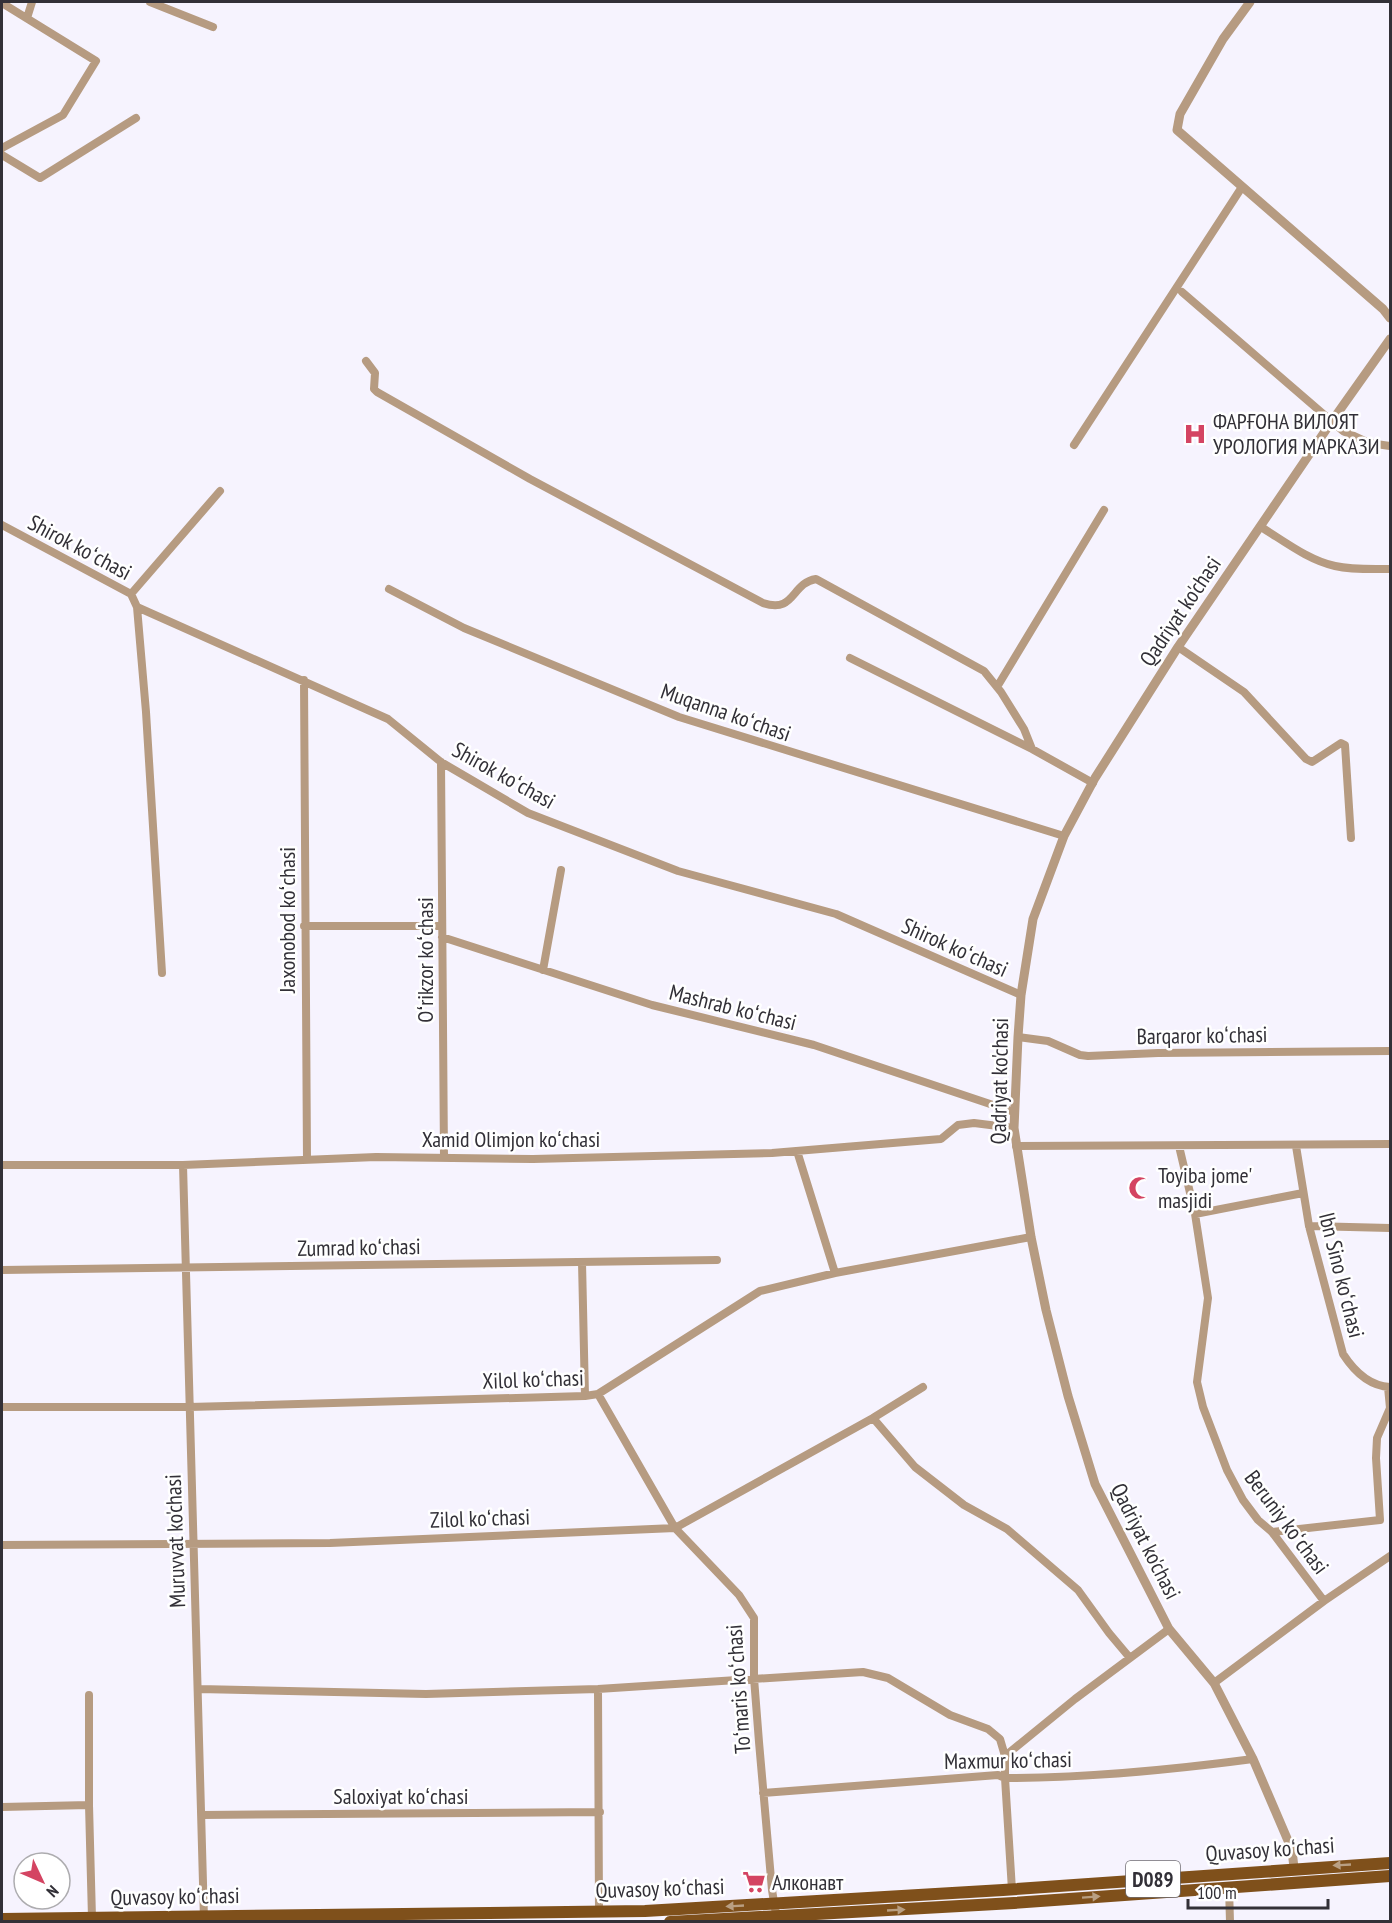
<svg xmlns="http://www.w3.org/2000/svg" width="1392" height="1923" font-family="'PT Sans Narrow',sans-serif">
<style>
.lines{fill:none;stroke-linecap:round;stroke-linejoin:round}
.minor{stroke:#b69b81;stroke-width:8}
.tertiary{stroke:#b69b81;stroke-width:9}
.primary{stroke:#7f501b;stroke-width:12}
.oneway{fill:#b99f82}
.labels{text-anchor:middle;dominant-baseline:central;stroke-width:5;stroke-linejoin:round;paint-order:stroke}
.shield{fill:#fff;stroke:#706e73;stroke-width:1.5}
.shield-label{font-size:21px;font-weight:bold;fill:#323037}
.poi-label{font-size:22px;fill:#323037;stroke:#fff;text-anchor:start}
.street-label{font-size:22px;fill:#323037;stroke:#fff}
</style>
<rect width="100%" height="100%" fill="#f6f3fe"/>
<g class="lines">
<path class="minor" d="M150 2 213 27
M2 3 96 61 63 115 2 148
M27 18 32 2
M2 155 40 178 136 118
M1182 292 1343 431 1369 443 1390 446
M366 361 375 373 374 389 377 392 530 479 763 603C795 614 791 583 816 579L984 671 1001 692 1024 729 1032 749 1093 783
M1074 445 1242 187
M2 525 131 594 137 607 388 719 441 762 528 813 678 871 836 914 1021 995
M1261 527C1284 541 1308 560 1335 566 1353 570 1372 569 1390 569
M389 589 464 628 679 717 1064 836
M131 594 220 491
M137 607 146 712 162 973
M1178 647 1244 692 1306 759 1312 762 1341 743 1345 745 1351 838
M850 658 1032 749
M304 680 307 1160
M997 687 1104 510
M441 762 444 1158
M304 926H442
M442 937 652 1005 814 1045 1014 1112
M543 970 561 870
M1018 1037 1048 1041 1080 1055 1088 1056 1158 1053 1390 1051
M1016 1146 1390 1144
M1179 1146 1195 1214 1208 1298 1197 1382 1203 1407 1227 1470 1243 1500 1258 1520 1272 1532 1324 1601
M1296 1146 1309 1226 1343 1354C1354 1371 1369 1386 1390 1387
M797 1151 835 1273
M2 1165H183L376 1157 533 1159 772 1153 941 1139 958 1125 974 1123 1014 1128
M183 1165 204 1919
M1195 1214 1303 1193
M1309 1226 1390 1228
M582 1262 585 1396
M2 1270 717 1260
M598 1394 675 1528 739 1595 754 1618V1678L759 1742 772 1890 777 1920
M2 1407H189L585 1396 598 1394 760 1291 835 1273 1031 1237
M873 1418 915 1467 964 1505 1007 1529 1078 1590 1109 1633 1130 1658
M1272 1532 1380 1520 1376 1458 1377 1438 1390 1408 1388 1387
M2 1545 330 1543 675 1528 873 1418 923 1387
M1214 1683 1324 1601 1390 1556
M199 1689 426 1694 598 1689 863 1672 888 1678 950 1715 988 1729 1000 1739 1005 1756V1778L1012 1890
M598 1689 599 1912
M89 1695V1805L92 1918
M1005 1756 1075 1699 1169 1629
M763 1793 998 1775 1005 1778C1088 1778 1170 1770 1253 1759
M2 1807 89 1805
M202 1815 600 1812
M1229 1887 1230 1922"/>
<path class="tertiary" d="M1250 2 1223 39 1180 114 1177 130 1383 309 1390 318
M1294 1868 1292 1850 1253 1759 1214 1683 1169 1629 1095 1484 1068 1396 1046 1310 1031 1237 1014 1128 1018 1037 1021 995 1033 919 1064 836 1095 778 1178 647 1332 421 1390 339"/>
<path class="primary" d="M2 1919 645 1911 1003 1890 1390 1863
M670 1922 1014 1903 1390 1876"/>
</g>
<defs><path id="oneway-solid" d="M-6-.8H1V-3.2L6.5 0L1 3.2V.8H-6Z" transform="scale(1.5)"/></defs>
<g class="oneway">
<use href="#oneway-solid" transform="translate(1342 1865) rotate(177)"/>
<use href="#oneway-solid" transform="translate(1091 1897) rotate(-4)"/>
<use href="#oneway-solid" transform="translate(735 1906) rotate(177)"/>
<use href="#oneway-solid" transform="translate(896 1910) rotate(-3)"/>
</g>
<defs>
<g id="hospital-bare" transform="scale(1.8)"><path d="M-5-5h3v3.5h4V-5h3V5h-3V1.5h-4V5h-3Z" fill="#d44462" stroke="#fff" stroke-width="2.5" paint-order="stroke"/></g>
<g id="mosque-bare" transform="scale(1.8)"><path d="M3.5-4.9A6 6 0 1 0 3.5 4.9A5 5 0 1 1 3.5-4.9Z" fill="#d44462" stroke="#fff" stroke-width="2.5" paint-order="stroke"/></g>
<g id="supermarket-bare" transform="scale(1.8)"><path d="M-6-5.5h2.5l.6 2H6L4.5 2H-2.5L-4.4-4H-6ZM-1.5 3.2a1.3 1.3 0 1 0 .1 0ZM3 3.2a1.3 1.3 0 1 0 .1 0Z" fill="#d44462" stroke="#fff" stroke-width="2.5" paint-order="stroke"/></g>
</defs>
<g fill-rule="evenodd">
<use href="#hospital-bare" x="1195" y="434"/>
<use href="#mosque-bare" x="1140" y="1188"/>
<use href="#supermarket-bare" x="754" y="1882"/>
</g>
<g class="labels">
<rect class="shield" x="1126" y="1861" width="54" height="36" rx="4.5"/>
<g class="shield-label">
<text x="1153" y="1879">D089</text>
</g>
<g class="poi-label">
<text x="1213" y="421">ФАРҒОНА ВИЛОЯТ<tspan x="1213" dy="25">УРОЛОГИЯ МАРКАЗИ</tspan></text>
<text x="1158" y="1175">Toyiba jome'<tspan x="1158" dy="25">masjidi</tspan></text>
<text x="772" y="1882">Алконавт</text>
</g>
<g class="street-label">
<text transform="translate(80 547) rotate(28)">Shirok koʻchasi</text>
<text transform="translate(1180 611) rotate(-56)">Qadriyat ko'chasi</text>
<text transform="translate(726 712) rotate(19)">Muqanna koʻchasi</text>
<text transform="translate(504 775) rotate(29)">Shirok koʻchasi</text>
<text transform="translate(287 920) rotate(-90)">Jaxonobod koʻchasi</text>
<text transform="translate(955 947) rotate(24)">Shirok koʻchasi</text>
<text transform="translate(425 960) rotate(-90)">Oʻrikzor koʻchasi</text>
<text transform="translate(733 1007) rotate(14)">Mashrab koʻchasi</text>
<text transform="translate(1202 1035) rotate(-1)">Barqaror koʻchasi</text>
<text transform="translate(999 1081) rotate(-89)">Qadriyat ko'chasi</text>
<text x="511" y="1139">Xamid Olimjon koʻchasi</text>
<text transform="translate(359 1247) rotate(-1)">Zumrad koʻchasi</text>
<text transform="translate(1342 1275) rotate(76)">Ibn Sino koʻchasi</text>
<text transform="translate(533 1379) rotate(-2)">Xilol koʻchasi</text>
<text transform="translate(480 1518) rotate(-2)">Zilol koʻchasi</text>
<text transform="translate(1287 1522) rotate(53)">Beruniy koʻchasi</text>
<text transform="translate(175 1541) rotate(-92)">Muruvvat ko'chasi</text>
<text transform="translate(1146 1541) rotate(63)">Qadriyat ko'chasi</text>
<text transform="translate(738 1689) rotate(-94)">Toʻmaris koʻchasi</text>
<text transform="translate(1008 1760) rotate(-1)">Maxmur koʻchasi</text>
<text x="401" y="1796">Saloxiyat koʻchasi</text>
<text transform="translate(1270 1849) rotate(-4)">Quvasoy koʻchasi</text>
<text transform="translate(660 1888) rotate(-2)">Quvasoy koʻchasi</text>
<text transform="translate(175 1896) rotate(-1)">Quvasoy koʻchasi</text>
</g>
</g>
<rect width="1392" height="1923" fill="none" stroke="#323037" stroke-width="6"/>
<g transform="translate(42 1881) rotate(134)"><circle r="28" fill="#ffffff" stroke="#adacaf" stroke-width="1.5"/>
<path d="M0-4.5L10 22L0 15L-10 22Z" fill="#d44462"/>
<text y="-9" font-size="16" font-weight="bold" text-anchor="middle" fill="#323037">N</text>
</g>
<path d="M1188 1899v9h140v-9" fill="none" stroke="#323037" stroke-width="3"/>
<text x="1197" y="1899" font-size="18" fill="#323037" stroke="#ffffff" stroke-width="4.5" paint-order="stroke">100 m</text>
</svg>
